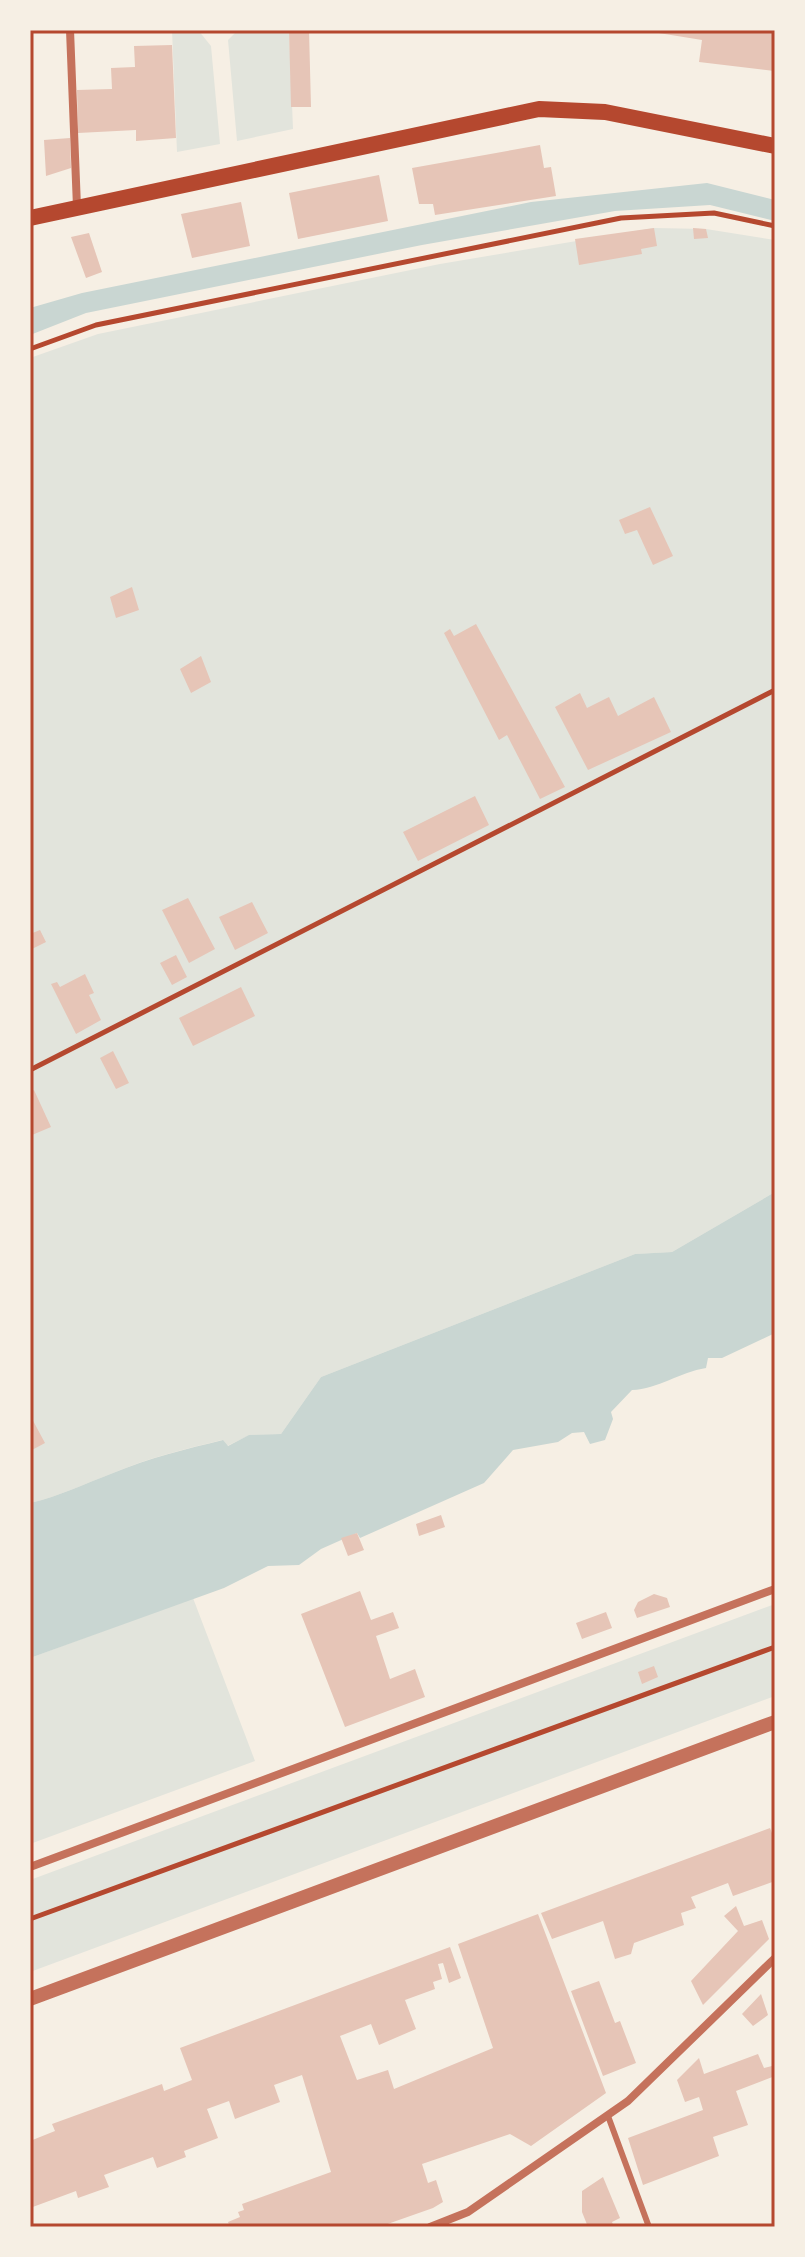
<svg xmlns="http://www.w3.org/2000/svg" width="805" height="2257" font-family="Cabin,sans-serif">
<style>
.green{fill:#e2e4dc}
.water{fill:#c9d6d2}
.building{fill:#e6c5b7}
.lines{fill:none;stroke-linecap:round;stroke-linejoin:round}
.path{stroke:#b5482f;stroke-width:5}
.service{stroke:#c5725c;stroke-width:6}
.minor{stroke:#c5725c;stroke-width:8}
.tertiary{stroke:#c5725c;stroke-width:14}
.secondary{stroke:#b5482f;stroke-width:16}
.neatline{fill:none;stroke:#b5482f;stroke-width:3}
</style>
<rect width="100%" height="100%" fill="#f6efe4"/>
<path class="green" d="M172 30H198L211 46 220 144 177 152Z
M238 30H289L293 129 237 141 228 40Z
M654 228 706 229 775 240V1192L672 1252 635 1254 321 1377 281 1434 250 1435 227 1446 222 1440C185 1449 148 1458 113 1473 84 1484 60 1496 30 1503V358L98 334 440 264Z
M193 1598 255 1761 30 1844V1658Z
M775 1604V1696L30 1972V1880Z"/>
<path class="water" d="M707 183 775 200V221L710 205 615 211 422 245 86 313 30 335V308L82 293 531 202Z
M775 1192V1333L722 1358H708L706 1368C680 1372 658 1389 632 1390L611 1412 613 1419 605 1440 590 1444 584 1432 572 1433 558 1442 513 1450 484 1483 360 1538 357 1533 321 1549 299 1565 268 1566 224 1588 30 1658V1503C60 1496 84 1484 113 1473 149 1458 186 1449 223 1440L228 1446 249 1435 281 1434 321 1377 635 1254 672 1252Z"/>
<path class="building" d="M289 30H309L311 107H291Z
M640 30H775L774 71 699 62 702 40Z
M172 45 176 138 136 141V130L78 133 77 90 112 89 111 68 135 67 134 46Z
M70 138 71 168 46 176 44 140Z
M540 145 544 168 551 167 556 196 435 215 433 204H419L412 168Z
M379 175 388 221 298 239 289 193Z
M241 202 250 246 192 258 181 214Z
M654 228 657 246 641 249 642 254 579 265 575 239Z
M693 228 706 229 708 238 694 239Z
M89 233 102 272 86 278 71 237Z
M650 507 673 556 653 565 637 530 625 534 619 520Z
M132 587 139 610 116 618 110 597Z
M476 624 565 787 540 799 507 735 499 740 444 633 450 629 454 636Z
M201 656 211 682 191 693 180 669Z
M580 693 587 708 609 697 618 716 654 697 671 732 588 770 555 707Z
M475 796 489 825 418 861 403 832Z
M188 898 215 949 189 963 162 910Z
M252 902 268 933 235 950 219 917Z
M40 930 46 942 32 949 30 934Z
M176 955 187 977 172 985 160 963Z
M85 974 94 993 89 995 101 1020 76 1034 51 984 57 982 60 987Z
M241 987 255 1016 193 1046 179 1018Z
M113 1051 129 1083 116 1089 100 1058Z
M34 1090 51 1127 32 1135 30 1092Z
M30 1415 45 1443 30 1451Z
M441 1515 445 1527 419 1536 416 1524Z
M357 1533 364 1550 348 1556 341 1538Z
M360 1591 371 1620 393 1612 399 1628 376 1636 390 1679 415 1669 425 1697 345 1727 301 1614Z
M654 1594 667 1598 670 1607 637 1618 634 1610 638 1602Z
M606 1612 612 1628 582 1639 576 1623Z
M654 1666 658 1677 642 1684 638 1672Z
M770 1828 775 1841V1881L733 1896 728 1883 691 1897 696 1908 681 1913 684 1925 634 1943 631 1954 615 1959 603 1921 552 1939 541 1913Z
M736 1906 744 1926 762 1920 769 1939 703 2005 691 1981 738 1931 724 1916Z
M538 1914 606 2093 531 2146 510 2134 422 2164 428 2183 436 2180 443 2202 433 2208 379 2227H230L228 2222 240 2217 238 2212 244 2210 242 2204 331 2172 302 2075 274 2085 280 2102 235 2119 229 2101 207 2109 218 2138 184 2151 186 2157 157 2168 153 2157 104 2175 109 2187 78 2198 76 2191 30 2208V2141L55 2131 52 2124 162 2084 164 2091 192 2080 180 2048 450 1947 461 1978 449 1983 443 1963 438 1964 442 1979 433 1982 435 1989 405 2000 416 2029 379 2045 371 2024 340 2036 357 2080 388 2070 394 2089 493 2048 458 1944Z
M599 1981 615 2023 620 2021 636 2063 603 2076 571 1991Z
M761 1994 768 2015 753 2026 742 2014Z
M758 2054 764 2068 772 2066 775 2076 736 2091 748 2125 713 2137 719 2156 643 2185 628 2138 703 2110 699 2097 685 2102 677 2080 699 2058 704 2074Z
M603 2177 620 2218 612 2222 614 2227H588L582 2212V2191Z"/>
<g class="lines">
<path class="path" d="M30 349 96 325 621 218 714 213 775 226
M30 1070 775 690
M30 1919 775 1647"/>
<path class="service" d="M608 2116 649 2227"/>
<path class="minor" d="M70 30 77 207
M30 1867 775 1589
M430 2227 468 2212 628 2101 775 1958"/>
<path class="tertiary" d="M30 1999 775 1722"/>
<path class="secondary" d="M30 218 539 109 605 112 775 146"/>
</g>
<rect width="805" height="2257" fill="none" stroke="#f6efe4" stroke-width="64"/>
<rect x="32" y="32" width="741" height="2193" class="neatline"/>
</svg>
